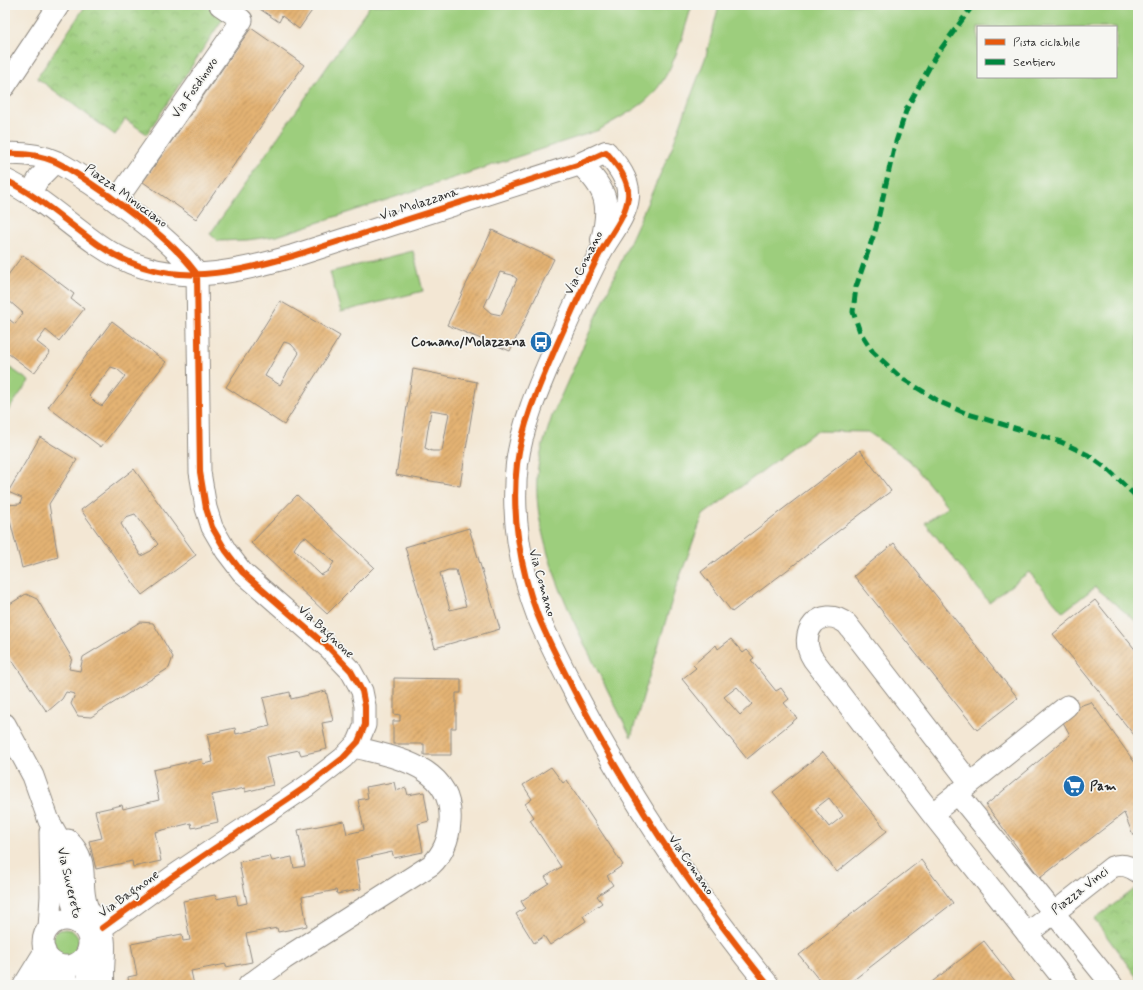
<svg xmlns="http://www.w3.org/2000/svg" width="1143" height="990" font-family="Mynerve,sans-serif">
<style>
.grass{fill:#9dce7d;stroke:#647c54;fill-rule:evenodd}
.park{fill:url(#park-crowns);stroke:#647c54}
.building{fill:url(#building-hatch);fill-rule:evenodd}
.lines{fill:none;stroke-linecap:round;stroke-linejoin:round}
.minor-casing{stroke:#8f8980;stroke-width:23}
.tertiary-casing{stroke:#8f8980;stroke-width:24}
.minor{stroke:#fff;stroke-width:21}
.tertiary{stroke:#fff;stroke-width:22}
.quiet{stroke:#00873e;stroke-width:5;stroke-dasharray:10 5;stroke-linecap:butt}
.cycleway-casing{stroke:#f6f6f2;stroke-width:8}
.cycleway{stroke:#e8590c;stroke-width:6}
.labels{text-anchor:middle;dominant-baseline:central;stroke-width:3.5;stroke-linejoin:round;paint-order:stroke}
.street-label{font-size:13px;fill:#2b2b2b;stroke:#f6f6f2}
.poi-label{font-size:13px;font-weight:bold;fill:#2b2b2b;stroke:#f6f6f2;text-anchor:end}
</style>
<defs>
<pattern id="park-crowns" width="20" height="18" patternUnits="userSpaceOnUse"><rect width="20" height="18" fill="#9dce7d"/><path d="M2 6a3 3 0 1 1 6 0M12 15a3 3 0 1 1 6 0" fill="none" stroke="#87b16c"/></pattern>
<pattern id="building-hatch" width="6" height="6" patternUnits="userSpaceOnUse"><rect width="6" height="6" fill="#e4b373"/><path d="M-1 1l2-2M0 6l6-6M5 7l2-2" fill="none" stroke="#b9925f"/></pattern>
</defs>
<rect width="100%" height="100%" fill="#f6f6f2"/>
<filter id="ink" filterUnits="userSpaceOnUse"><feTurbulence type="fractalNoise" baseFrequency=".025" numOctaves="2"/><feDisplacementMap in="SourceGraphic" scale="8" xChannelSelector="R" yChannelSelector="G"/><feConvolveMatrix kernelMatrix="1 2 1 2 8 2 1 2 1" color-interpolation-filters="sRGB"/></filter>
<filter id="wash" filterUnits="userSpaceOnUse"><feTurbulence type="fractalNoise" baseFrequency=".012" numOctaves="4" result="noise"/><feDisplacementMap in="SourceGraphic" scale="16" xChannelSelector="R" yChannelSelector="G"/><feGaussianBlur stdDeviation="0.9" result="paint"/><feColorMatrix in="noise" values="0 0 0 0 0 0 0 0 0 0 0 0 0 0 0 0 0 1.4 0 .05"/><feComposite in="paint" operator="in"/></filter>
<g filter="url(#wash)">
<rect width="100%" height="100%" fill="#f3e7d4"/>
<path class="grass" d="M369 5H692C682 38 672 80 643 103 630 113 613 121 599 130L277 236 247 240 218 241 210 234 369 7Z
M719 5H1138V623L1095 587 1063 612 1029 572 989 602 925 523 948 507 909 460 868 432 816 431 703 515 675 590 631 737C596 664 532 559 537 477 538 456 546 436 552 416L671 150 706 56ZM978 27H1116V77H978Z
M413 251 423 291 341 312 330 272Z
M5 364 29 381 7 412 5 411Z
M51 943a14 14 0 1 1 28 0a14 14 0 1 1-28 0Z"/>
<path class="park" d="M86 5H206L224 17 147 134 125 119 115 135 37 78Z
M1135 889 1138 894V979L1094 919Z"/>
<g id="blocks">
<path class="building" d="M254 5H316L299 29 282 16 279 22Z
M251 28 304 65 196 219 143 182Z
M492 230 554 259 510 351 447 325ZM500 272 512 275 517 279 501 315 491 313 484 307Z
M23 255 74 294 71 299 84 309 59 341 46 330 37 342 50 352 34 373 5 351V316L15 324 23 313 8 300 5 303V273L8 275Z
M280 301 340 336 284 425 226 387ZM284 342 291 344 299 353 280 385 265 376Z
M112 321 166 362 101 447 48 407ZM111 367 117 369 125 376 102 406 95 402 89 396Z
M413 369 477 382 460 486 396 475ZM431 410 449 413 442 451H432L425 448Z
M40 437 77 460 49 504 58 557 22 568 6 505 20 504 22 498 8 492Z
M860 450 891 491 732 612 701 572Z
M134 469 196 555 142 595 81 510ZM135 514 158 544 151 551 141 556 121 524 126 517Z
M297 495 374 567 327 614 251 543ZM306 537 334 562 328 571 321 575 294 549 301 539Z
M469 528 500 629 435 648 405 547ZM448 570H456L466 606 450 610 440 573Z
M894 543 1018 698 977 730 854 576Z
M26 594 37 599 72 658 69 669 80 671 83 657 140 622 153 623 173 657 169 668 91 717 78 716 71 704 75 694 66 692 62 699 47 712 5 650V607Z
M1095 600 1138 653V740L1053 634Z
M731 639 743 653 747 650 754 658 751 660 776 691 781 688 789 699 784 703 797 718 747 759 682 679 696 668 693 665 716 645 718 649ZM737 687 752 704 740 715 724 697Z
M394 678 461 679V693H456V728H451V755H424V744H393V721H400V715L394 714Z
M326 691 333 721 322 723 327 749 301 755 299 750 266 757 273 785 245 792V788L212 795 218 822 192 828 191 823 155 832 161 861 133 867 132 861 96 869 89 841 102 838 95 811 122 805 123 809 159 800 153 770 202 759 203 764 213 762 207 734 235 728 236 734 270 726 263 698 290 692 291 699Z
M1091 702 1138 767V831L1133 835 1124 813 1040 878 986 805 1070 735 1058 713Z
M823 752 887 831 837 872 773 792ZM829 798 843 816 829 827 815 809Z
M551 767 563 783 567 780 623 865 607 876 613 885 597 896 602 903 583 916 586 921 550 945 544 936 534 943 516 914 525 908 521 901 549 883 545 877 561 867 530 820 534 817 525 804 532 799 523 785Z
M394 782 396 791 406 788 408 795 424 792 429 821 418 824 423 852 394 858 392 852 356 860 361 889 337 894 336 890 302 897 307 926 278 932 277 928 246 934 252 962 226 967V964L191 971 194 985H129L128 977 137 975 131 944 182 934 183 941 190 940 183 901 215 895 216 899 236 895 238 905 247 903 239 862 270 856 272 861 292 857 294 868 305 866 298 830 344 821 347 834 364 830 358 800 368 798 366 787Z
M921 860 953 903 847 985H823L799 955Z
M984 941 1016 982 1011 985H928Z"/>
</g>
</g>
<g filter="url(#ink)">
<use href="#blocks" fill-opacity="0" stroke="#8f8980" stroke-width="1"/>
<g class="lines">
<g class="minor-casing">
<path id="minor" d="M5 86 59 5
M30 194 39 178 55 162
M116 201 242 20 220 5
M5 724 33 776 49 821 58 837 68 866 72 902 78 923
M970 783 847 624C820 603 796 633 813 659L932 814 1068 985
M957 793 1112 985
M932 814 1067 706
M68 840C92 864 78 881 87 906 92 919 102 923 104 939 106 954 102 969 104 985
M43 943a23 23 0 1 1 46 0a23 23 0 1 1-46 0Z
M49 928 51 896 50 832
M102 928 172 877 307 786 343 758 358 742 365 725V706L362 691 351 671 329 648 242 572 226 551 212 527 206 508 200 472 197 274
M1027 934 1112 867C1122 863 1130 866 1138 872
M88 952V985
M62 966 69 985
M24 985 45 951
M43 985 62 966
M249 985 284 959 431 865C444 853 449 839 450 822 454 766 396 758 355 747"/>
</g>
<g class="tertiary-casing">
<path id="tertiary" d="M5 154C23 153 40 155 56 162 75 171 91 184 108 195 140 219 173 242 197 274
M580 164C607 189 611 205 602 240
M5 180C39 196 67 223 97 244 161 289 223 276 293 256L580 164 606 152C617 165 630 180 628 197 626 218 608 237 599 255 583 286 569 318 555 349 539 386 522 424 517 464 511 513 520 570 538 616 550 645 565 673 579 700 632 802 696 896 768 985"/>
</g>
<use href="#minor" class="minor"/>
<use href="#tertiary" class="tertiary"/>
<path class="quiet" d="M973 5 935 57 907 108 894 148 876 228 856 287 853 312 860 332 873 352 900 377 940 402 965 413 1061 442 1088 455 1106 468 1138 498"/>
<g class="cycleway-casing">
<path id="cycleway" d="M5 154C23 153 40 155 56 162 75 171 91 184 108 195 140 219 173 242 197 274L200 472 206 508 212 527 226 551 242 572 329 648 351 671 362 691 365 706V725L358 742 343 758 307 786 172 877 102 928
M5 180C39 196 67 223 97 244 161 289 223 276 293 256L580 164 606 152C617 165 630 180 628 197 626 218 608 237 599 255 583 286 569 318 555 349 539 386 522 424 517 464 511 513 520 570 538 616 550 645 565 673 579 700 632 802 696 896 768 985"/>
</g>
<use href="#cycleway" class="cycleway"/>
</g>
</g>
<defs>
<g id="bus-disc" transform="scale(1.15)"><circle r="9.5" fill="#1f6fb2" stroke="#f6f6f2"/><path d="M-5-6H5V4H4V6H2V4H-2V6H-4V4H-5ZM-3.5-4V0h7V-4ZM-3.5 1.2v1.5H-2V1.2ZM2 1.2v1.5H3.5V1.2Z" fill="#fff"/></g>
<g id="supermarket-disc" transform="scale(1.15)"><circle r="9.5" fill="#1f6fb2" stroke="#f6f6f2"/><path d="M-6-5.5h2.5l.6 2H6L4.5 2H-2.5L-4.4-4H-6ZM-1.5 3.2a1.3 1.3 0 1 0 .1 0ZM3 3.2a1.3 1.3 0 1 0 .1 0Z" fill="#fff"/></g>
</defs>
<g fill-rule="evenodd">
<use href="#bus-disc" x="541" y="342"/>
<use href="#supermarket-disc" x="1074" y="786"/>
</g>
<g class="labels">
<g class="street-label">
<text transform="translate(195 88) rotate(-55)">Via Fosdinovo</text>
<text transform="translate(126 196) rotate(36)">Piazza Minucciano</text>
<text transform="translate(419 204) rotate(-18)">Via Molazzana</text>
<text transform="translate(584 263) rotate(-63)">Via Comano</text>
<text transform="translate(542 583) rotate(74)">Via Comano</text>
<text transform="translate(326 632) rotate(43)">Via Bagnone</text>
<text transform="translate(691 865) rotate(55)">Via Comano</text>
<text transform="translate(69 883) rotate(77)">Via Suvereto</text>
<text transform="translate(1080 891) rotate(-38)">Piazza Vinci</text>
<text transform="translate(129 894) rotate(-36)">Via Bagnone</text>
</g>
<g class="poi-label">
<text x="526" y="342">Comano/Molazzana</text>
<text x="1090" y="786" text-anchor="start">Pam</text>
</g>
</g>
<rect width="1143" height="990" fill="none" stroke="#f6f6f2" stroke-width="20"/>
<rect x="977" y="26" width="140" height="52" fill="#f6f6f2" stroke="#a5a5a2"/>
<rect x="985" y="39" width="20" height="6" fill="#e8590c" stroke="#a5a5a2"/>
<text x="1013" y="46" font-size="12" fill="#2b2b2b">Pista ciclabile</text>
<rect x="985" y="59" width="20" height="6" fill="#00873e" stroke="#a5a5a2"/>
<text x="1013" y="66" font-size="12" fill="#2b2b2b">Sentiero</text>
</svg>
